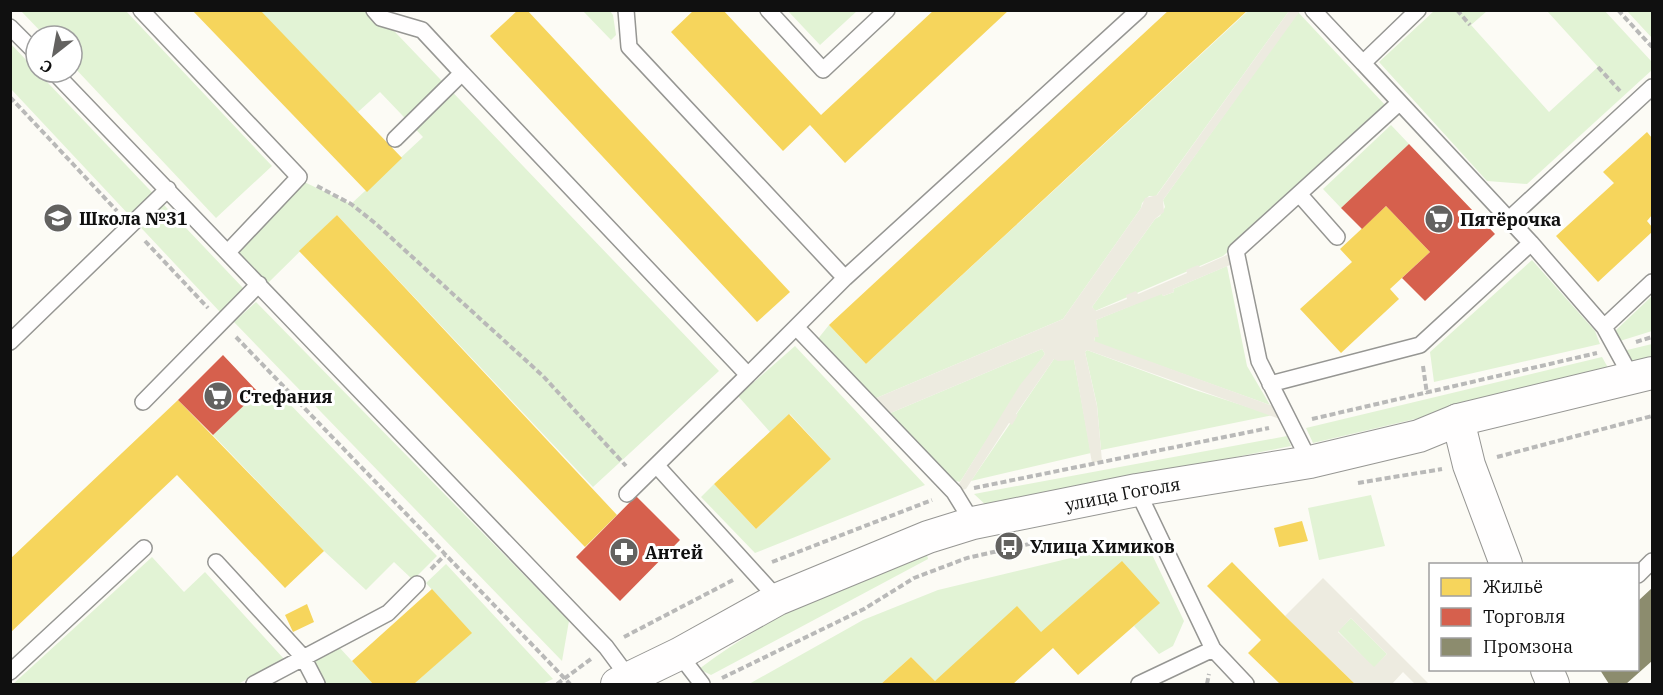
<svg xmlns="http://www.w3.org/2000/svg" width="1663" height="695" font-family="'IBM Plex Serif',serif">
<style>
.green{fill:#e2f3d5}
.plaza{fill:#edebe0;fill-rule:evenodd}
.homes{fill:#f6d55c}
.shops{fill:#d6604d}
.industry{fill:#8c8c6e}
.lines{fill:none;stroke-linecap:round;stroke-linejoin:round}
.lane-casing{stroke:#969693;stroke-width:18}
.street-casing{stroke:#969693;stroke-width:34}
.path{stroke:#b9b9b8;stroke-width:4;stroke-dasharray:6 3;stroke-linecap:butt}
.lane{stroke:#fffefe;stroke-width:15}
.street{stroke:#fffefe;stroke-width:32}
.labels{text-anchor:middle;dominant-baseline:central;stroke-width:6;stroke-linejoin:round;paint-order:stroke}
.poi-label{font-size:18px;font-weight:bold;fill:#101010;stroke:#fff;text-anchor:start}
.street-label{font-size:18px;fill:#101010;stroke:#fff}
</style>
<rect width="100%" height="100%" fill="#fcfbf5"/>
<path class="green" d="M1604 10 1652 62V70L1527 184 1487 181 1379 62 1434 11H1487L1471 25 1549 112 1598 67 1547 11Z
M21 11H126L272 166 216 218 72 65V36H45Z
M260 11H375L719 371 593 487 337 215 268 283 236 251 302 181 351 204 423 137 380 92 358 112Z
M583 11H610L613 15 616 35 611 40Z
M788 11H857L820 45Z
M1248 11H1289L1156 196H1149L1142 203 1141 208 1063 319 867 402 813 345 829 325 866 364Z
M1627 11H1652V38Z
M1298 12 1386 106 1223 256 1095 311 1092 307 1155 219 1160 216 1165 207 1163 200Z
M10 43 244 289 220 312 11 89Z
M1391 125 1409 144 1341 208 1323 189Z
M1532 260 1595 331 1600 344 1434 382 1430 352Z
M1227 266 1247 366 1270 405 1094 342 1095 337H1098L1096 320 1162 293 1163 296 1174 292 1173 289Z
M1652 296V331L1620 341 1615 331Z
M256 302 569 621 562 661 234 322Z
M1652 344V361L1630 366 1623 351Z
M795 346 925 485 755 553 701 497 714 484 756 529 831 459 790 414 770 432 738 396Z
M1042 349 1045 354 1021 386 960 482 952 480 888 414Z
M1087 350 1195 390 1273 415 1101 450 1097 405 1085 352Z
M1602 357 1611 373 1313 443 1306 428Z
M1054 359 1074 360 1091 453 971 481Z
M258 392 283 397 437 556 413 580 394 562 366 590 324 551 213 435Z
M1287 436 1291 446 988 507 974 494Z
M1371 495 1385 546 1319 560 1308 508Z
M1145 540 1184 621 1173 646 1159 654 1134 626 1159 603 1041 632 935 681 911 657 881 684H749L863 620 938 590Z
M925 546 928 559 711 675 699 669C767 617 848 581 925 546Z
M152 557 184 592 205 572 284 659 238 684H13Z
M446 564 553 679 542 684H414L471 633 426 583Z
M1351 618 1387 654 1374 668 1338 631Z
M339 647 373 684H326L313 660Z"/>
<path class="plaza" d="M1289 11H1300L1163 200 1164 212 1155 219 1092 307 1096 311 1127 299 1126 295 1136 291 1138 294 1187 273 1186 270 1198 265 1200 267 1236 251 1237 262 1173 289 1174 292 1163 296 1162 294 1096 320 1099 337H1095L1094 341 1284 410 1291 423 1087 350 1085 352 1097 406 1102 461 1092 463 1074 360 1058 361 1054 359 1016 414 1018 415 1012 425 1009 423 966 489 954 492 1020 385 1045 354 1042 349 881 417 867 402 1063 319 1141 208 1145 198 1157 195Z
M1323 578 1429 684H1415L1403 672 1392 684H1355L1285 616ZM1351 618 1387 654 1374 667 1338 632Z"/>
<path class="homes" d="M192 10H260L402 158 367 192Z
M518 10H527L790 292 757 322 490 36Z
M694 10H723L821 115 934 10H1009L845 163 810 125 783 151 671 32Z
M1169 10H1248L866 364 829 325Z
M1647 132 1652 138V215L1647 221 1652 227V232L1598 282 1556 236 1614 183 1603 172Z
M1386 206 1430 252 1390 289 1399 299 1341 353 1300 309 1352 262 1340 249Z
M337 215 617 515 585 547 299 251Z
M178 400 324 551 285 588 177 475 10 633V559Z
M789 414 831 459 756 529 714 484Z
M1302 521 1308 541 1279 547 1274 528Z
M1122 561 1160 603 1078 675 1053 648 1013 684H881L911 657 935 681 1017 606 1041 632Z
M1232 562 1285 616 1355 684H1280L1248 653 1261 640 1207 586Z
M432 589 472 633 414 684H373L352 661Z
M307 604 314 622 293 632 285 615Z"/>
<path class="shops" d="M1409 144 1495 234 1425 301 1402 278 1430 252 1386 206 1362 229 1341 208Z
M223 355 258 392 213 435 178 400Z
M636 496 680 540 620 601 576 557Z"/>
<path class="industry" d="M1652 588V661L1626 684H1609L1600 670H1638V601Z"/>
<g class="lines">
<g class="lane-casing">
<path id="lane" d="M141 10 299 177 228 252
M374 10 381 18 422 30 462 73
M626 10 629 47 845 278
M768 10 823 70 887 10
M1313 10 1363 63
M1418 10 1363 63 1531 243 1604 327 1632 378
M10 27 36 53
M54 72 606 647 629 678
M395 139 462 73 748 375 796 327
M1300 195 1337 237
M1509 219 1652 87
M1604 327 1652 282
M10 342 168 189
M1270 384 1420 345 1531 243
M143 402 259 284
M1310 462 1259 361 1236 251 1399 103
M657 466 778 599
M1137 490 1213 649 1246 684
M627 494 748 375
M973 523 954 492 796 327 845 278 1139 10
M216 562 303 657 317 684
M1638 575 1652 561
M679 654 702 684
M10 672 144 548
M254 684 388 613 417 584
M1139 684 1213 649"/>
</g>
<g class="street-casing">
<g id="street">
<path d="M1458 420 1469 465 1506 564"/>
<path d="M1547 670 1553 684"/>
<path id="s1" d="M617 684 679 654 778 599 928 537 973 523 1137 490 1310 462 1419 436 1458 420 1652 373"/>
</g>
</g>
<path class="path" d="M1457 10 1470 25
M1618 10 1652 47
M1598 67 1620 91
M10 97 117 211
M317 186 351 204 375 223 543 376 626 466
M145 241 208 308
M236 337 570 684
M1636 342 1652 337
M1423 366 1427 394
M1312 419 1597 353
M1497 457 1652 416
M1358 483 1442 469
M974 488 1269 428
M772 562 932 500
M431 569 445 555
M624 637 735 579
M722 678 864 609 914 578 967 558 1038 542
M557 684 591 659
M1207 684 1209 674"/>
<use href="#lane" class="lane"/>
<use href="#street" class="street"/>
</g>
<defs>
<g id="school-disc" transform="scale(1.5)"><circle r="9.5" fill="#636260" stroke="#fff"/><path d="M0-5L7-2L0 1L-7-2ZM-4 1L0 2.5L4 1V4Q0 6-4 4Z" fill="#fff"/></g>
<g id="supermarket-disc" transform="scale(1.5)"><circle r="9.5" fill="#636260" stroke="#fff"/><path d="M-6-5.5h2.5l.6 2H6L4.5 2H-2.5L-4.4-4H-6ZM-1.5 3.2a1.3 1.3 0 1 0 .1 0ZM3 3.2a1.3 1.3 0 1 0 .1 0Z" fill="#fff"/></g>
<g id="bus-disc" transform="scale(1.5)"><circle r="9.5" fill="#636260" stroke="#fff"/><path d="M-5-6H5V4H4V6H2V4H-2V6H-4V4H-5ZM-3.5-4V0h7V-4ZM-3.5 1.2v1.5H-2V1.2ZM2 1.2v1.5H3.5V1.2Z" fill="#fff"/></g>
<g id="pharmacy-disc" transform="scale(1.5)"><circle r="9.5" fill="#636260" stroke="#fff"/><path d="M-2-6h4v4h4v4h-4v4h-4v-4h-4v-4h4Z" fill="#fff"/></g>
</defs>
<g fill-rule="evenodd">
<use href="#school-disc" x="58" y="218"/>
<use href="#supermarket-disc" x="1439" y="219"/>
<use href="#supermarket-disc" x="218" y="396"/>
<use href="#bus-disc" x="1009" y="546"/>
<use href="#pharmacy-disc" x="624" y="552"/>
</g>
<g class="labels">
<g class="poi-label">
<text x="79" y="218">Школа №31</text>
<text x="1460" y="219">Пятёрочка</text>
<text x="239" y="396">Стефания</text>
<text x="1030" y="546">Улица Химиков</text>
<text x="645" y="552">Антей</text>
</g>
<g class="street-label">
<text stroke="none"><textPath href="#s1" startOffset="544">улица Гоголя</textPath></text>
</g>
</g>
<rect width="1663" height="695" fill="none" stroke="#101010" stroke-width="24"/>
<rect x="1429" y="563" width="210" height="108" fill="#ffffff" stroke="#9f9f9f" stroke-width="1.5"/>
<rect x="1441" y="578" width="30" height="18" fill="#f6d55c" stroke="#9f9f9f" stroke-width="1.5"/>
<text x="1483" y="593" font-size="18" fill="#101010">Жильё</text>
<rect x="1441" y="608" width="30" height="18" fill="#d6604d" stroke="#9f9f9f" stroke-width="1.5"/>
<text x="1483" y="623" font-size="18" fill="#101010">Торговля</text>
<rect x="1441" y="638" width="30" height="18" fill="#8c8c6e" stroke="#9f9f9f" stroke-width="1.5"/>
<text x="1483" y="653" font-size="18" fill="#101010">Промзона</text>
<g transform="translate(54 54) rotate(211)"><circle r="28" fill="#ffffff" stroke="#9f9f9f" stroke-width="1.5"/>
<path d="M0-4.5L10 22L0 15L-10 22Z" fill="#636260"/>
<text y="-9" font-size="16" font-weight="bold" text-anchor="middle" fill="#101010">С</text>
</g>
</svg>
